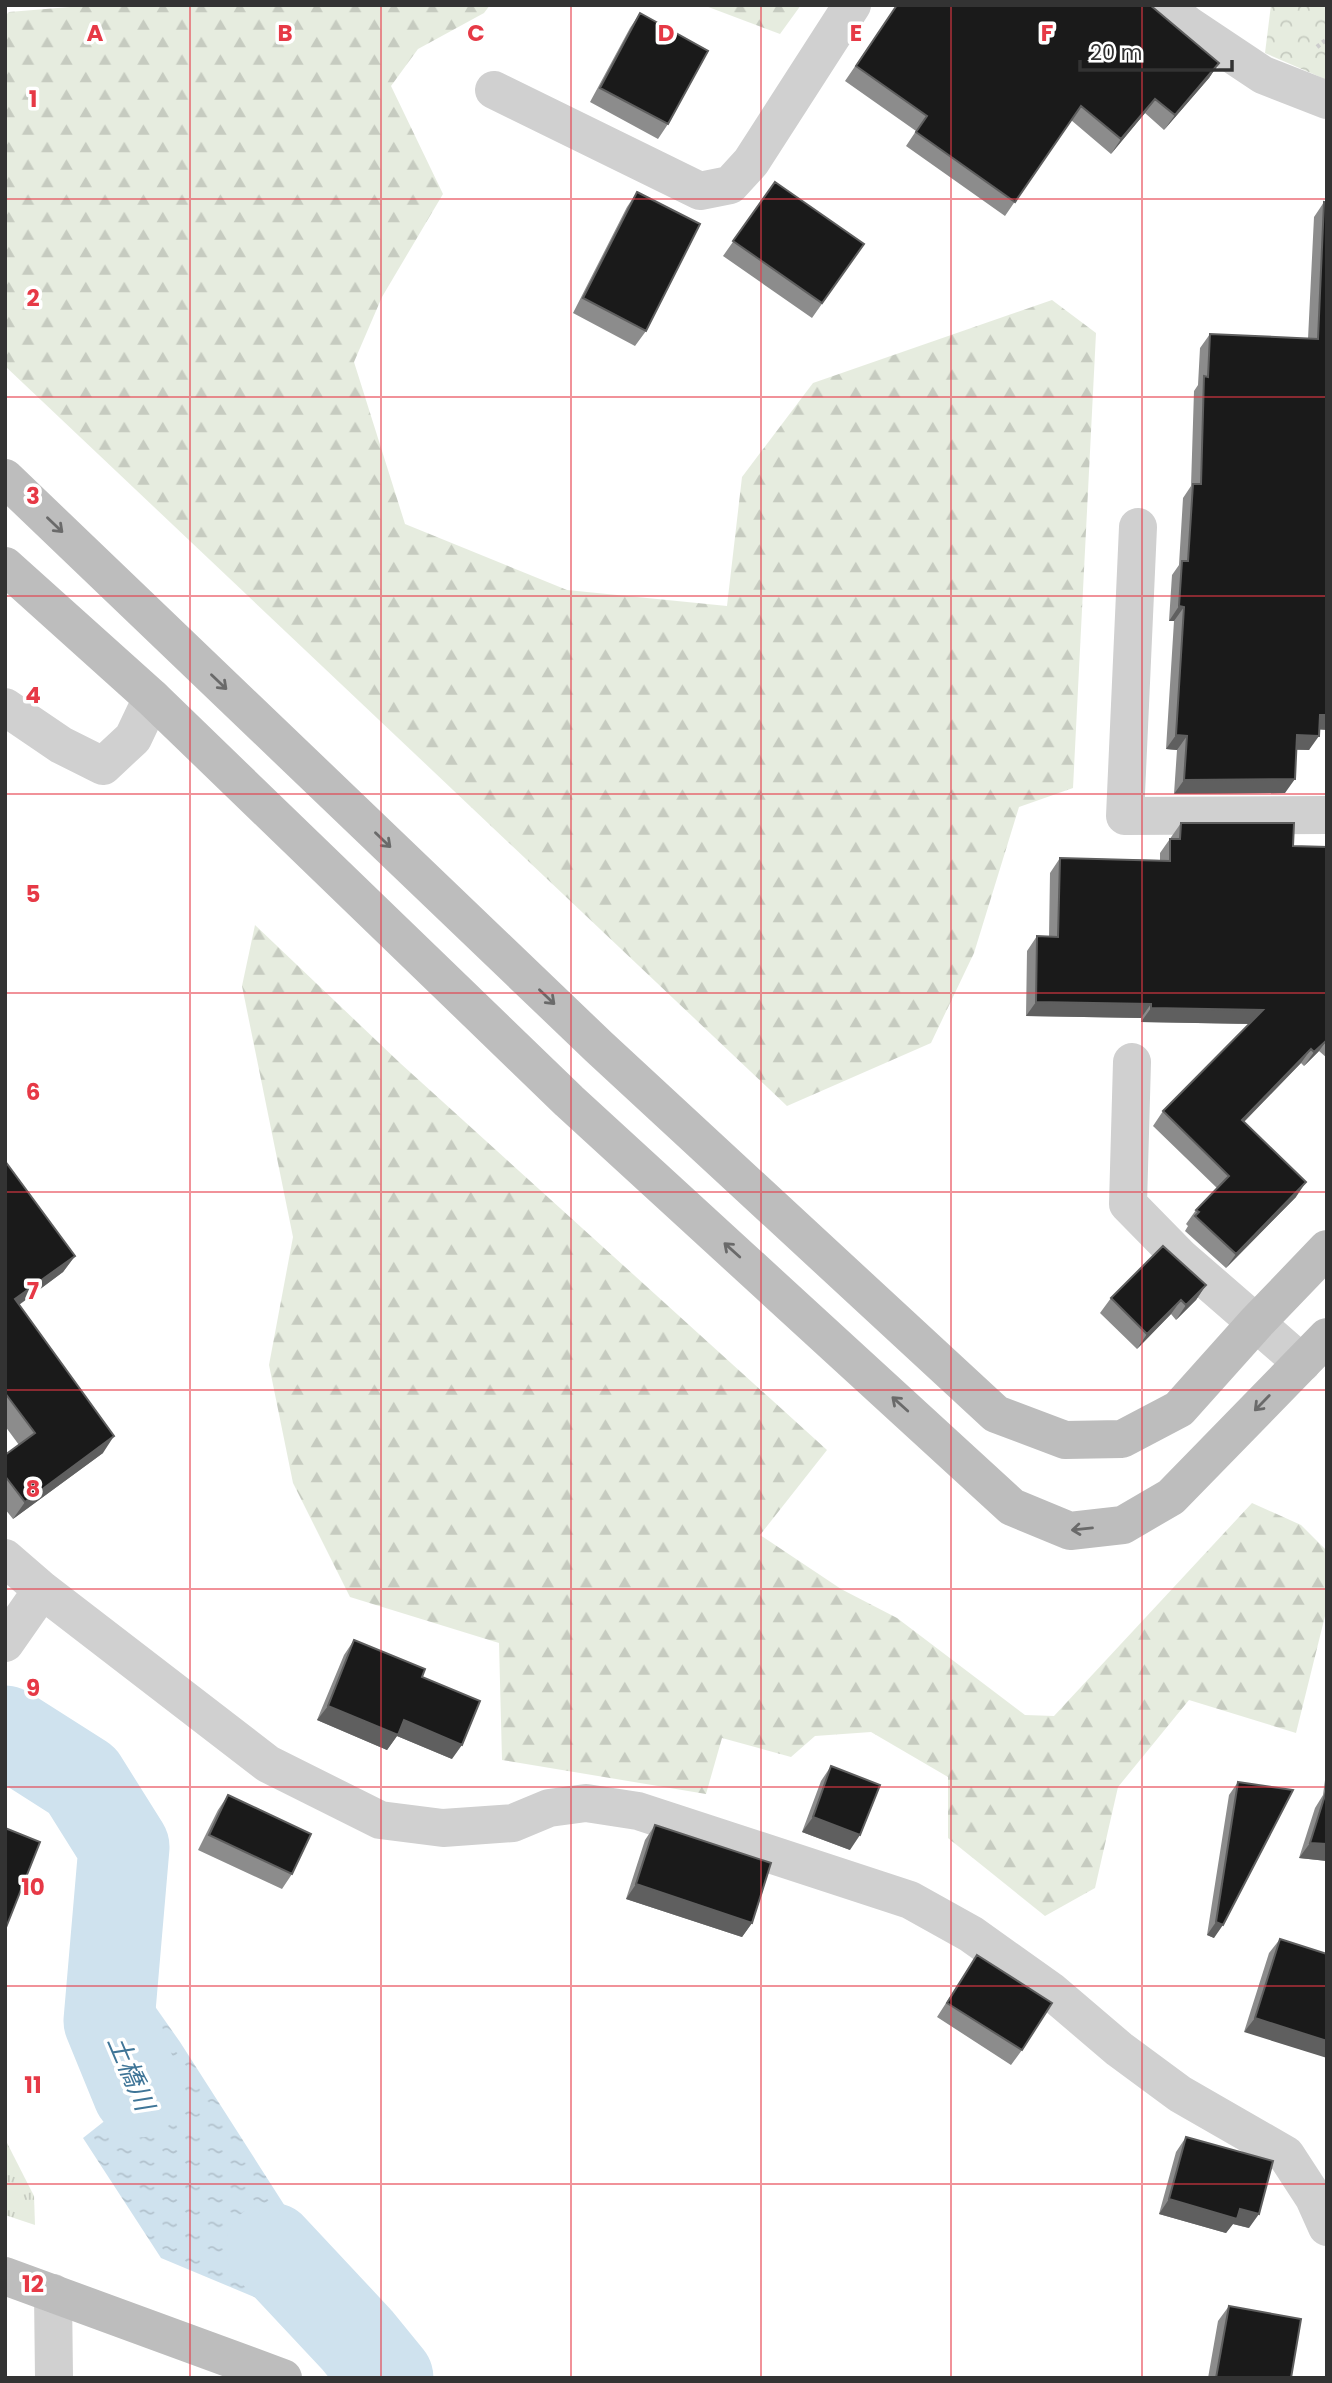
<svg xmlns="http://www.w3.org/2000/svg" width="1332" height="2383" font-family="Poppins,'Noto Sans JP',sans-serif">
<style>
.grass{fill:url(#grass-tufts)}
.forest{fill:url(#forest-firs)}
.park{fill:url(#park-crowns)}
.water{fill:url(#water-ripples)}
.lines{fill:none;stroke-linecap:round;stroke-linejoin:round}
.river{stroke:#cfe2ee;stroke-width:91}
.path{stroke:#cdcdcd;stroke-width:4.5;stroke-dasharray:3.5 3.5;stroke-linecap:butt}
.street{stroke:#d0d0d0;stroke-width:38}
.secondary{stroke:#bdbdbd;stroke-width:38}
.wall{fill:#8c8c8c}
.shaded-wall{fill:#5f5f5f}
.building{fill:#1a1a1a;stroke:#5f5f5f;stroke-width:2}
.oneway{stroke:#6a6a6a}
.grid{fill:none;stroke:#e63946;stroke-width:2;stroke-opacity:0.55}
.labels{text-anchor:middle;dominant-baseline:central;stroke-width:7;stroke-linejoin:round;paint-order:stroke}
.water-label{font-size:26px;font-style:italic;fill:#3f7597;stroke:#fff}
.grid-label{font-size:23px;text-anchor:middle;font-weight:bold;fill:#e63946;stroke:#fff;stroke-width:7;stroke-linejoin:round;paint-order:stroke}
</style>
<defs>
<pattern id="grass-tufts" width="24" height="20" patternUnits="userSpaceOnUse" patternTransform="scale(1.75)"><rect width="24" height="20" fill="#e6ecdf"/><path d="M3 7l-1-3M5 7V3M7 7l1-3M15 17l-1-3M17 17v-4M19 17l1-3" fill="none" stroke="#c6cbc0"/></pattern>
<pattern id="forest-firs" width="22" height="20" patternUnits="userSpaceOnUse" patternTransform="scale(1.75)"><rect width="22" height="20" fill="#e6ecdf"/><path d="M5 1l3.5 6h-7zM16 11l3.5 6h-7z" fill="#c6cbc0"/></pattern>
<pattern id="park-crowns" width="20" height="18" patternUnits="userSpaceOnUse" patternTransform="scale(1.75)"><rect width="20" height="18" fill="#e6ecdf"/><path d="M2 6a3 3 0 1 1 6 0M12 15a3 3 0 1 1 6 0" fill="none" stroke="#c6cbc0"/></pattern>
<pattern id="water-ripples" width="26" height="14" patternUnits="userSpaceOnUse" patternTransform="scale(1.75)"><rect width="26" height="14" fill="#cfe2ee"/><path d="M2 4q2-2 4 0t4 0M15 11q2-2 4 0t4 0" fill="none" stroke="#b2c2cd"/></pattern>
</defs>
<rect width="100%" height="100%" fill="#fff"/>
<path class="grass" d="M5 2139 34 2196 35 2225 5 2215Z"/>
<path class="forest" d="M94 5H490L484 13 418 49 391 86 443 194 382 297 354 362 405 524 567 590 727 606 742 477 813 383 1052 300 1096 333 1073 788 1019 807 974 953 931 1043 787 1106 5 366V16L9 12Z
M703 5H801L780 34Z
M255 925 400 1063 827 1450 760 1535 841 1589 897 1618 1025 1715 1054 1716 1252 1503 1301 1525 1327 1551V1608L1296 1733 1189 1700 1118 1787 1095 1888 1045 1916 948 1838V1777L871 1732 815 1736 791 1757 722 1738 706 1794 502 1760 499 1643 350 1597 293 1483 269 1365 293 1237 242 986Z"/>
<path class="park" d="M1271 5H1327V80L1265 53Z"/>
<path class="water" d="M114 1974 135 1978 180 2042 363 2328 357 2340 161 2258 83 2138 126 2104 85 2022 101 1983Z"/>
<g class="lines">
<path class="river" d="M5 1731 82 1780 124 1847 109 2021 138 2092
M271 2248 357 2340 388 2378"/>
<path class="path" d="M1317 47 1327 39"/>
<path class="street" d="M1163 5 1188 25 1263 75 1327 100
M494 90 700 191 730 185 751 162 852 5
M1138 527 1125 816 1327 815
M5 707 61 745 103 766 133 738 152 698
M1132 1062 1128 1204 1180 1257 1302 1363
M5 1558 42 1590 268 1764 380 1820 443 1828 513 1823 549 1808 586 1803 638 1811 910 1900 971 1934 1051 1991 1119 2049 1180 2094 1286 2155 1314 2198 1327 2227
M5 1643 42 1590
M53 2293 54 2378"/>
<path class="secondary" d="M5 478 599 1047 996 1414 1065 1440 1122 1439 1179 1409 1256 1323 1327 1249
M5 566 152 698 569 1101 1012 1507 1070 1531 1123 1525 1171 1497 1327 1337
M5 2276 283 2378"/>
</g>
<path class="wall" d="M897 5 1219 63 1209 78 1164 130 1145 113 1111 154 1071 120 1005 216 906 146 916 131 845 81Z
M640 13 668 124 658 139 590 102 630 28Z
M775 182 864 244 812 318 723 256Z
M637 192 646 331 635 346 573 313 627 207Z
M1324 202 1319 730 1309 750H1296L1285 793 1174 794 1177 750 1166 749 1174 621H1169L1172 575 1179 565 1183 498 1191 486 1194 391 1198 385 1200 348 1210 334 1308 339 1314 217Z
M1181 823 1293 846 1327 847V1058L1319 1051 1304 1066 1301 1063 1244 1122 1296 1197 1226 1268 1185 1231 1188 1226 1186 1224 1196 1210 1217 1188 1153 1126 1163 1111 1249 1024 1141 1022V1018L1026 1016 1027 951 1037 936 1049 937 1050 873 1060 858 1160 860V853Z
M5 1161 75 1256 63 1272 19 1305 103 1453 13 1519 5 1509V1455L19 1445 5 1426Z
M1206 1285 1196 1300 1176 1320 1171 1314 1137 1349 1100 1313 1111 1298Z
M354 1640 422 1677 452 1759 397 1736 387 1750 317 1720 344 1655Z
M1327 1765V1861L1299 1858 1315 1808 1323 1795Z
M831 1766 850 1850 802 1832 821 1781Z
M1238 1782 1214 1938 1207 1935 1229 1795Z
M228 1795 292 1874 282 1889 198 1850 218 1810Z
M655 1825 752 1923 742 1937 626 1899 645 1840Z
M1280 1939 1327 1954 1244 2032 1269 1953Z
M977 1955 1022 2050 1011 2065 937 2017Z
M1186 2137 1249 2228 1233 2224 1226 2233 1159 2214 1176 2152Z
M1229 2306 1291 2378H1208L1218 2321Z"/>
<path class="shaded-wall" d="M1241 5H1257L1256 7Z
M1219 63 1209 78 1164 130 1175 115Z
M1155 99 1145 113 1111 154 1121 139Z
M1179 606 1184 607 1174 621H1169Z
M1320 715H1327V730L1309 729Z
M1176 735 1187 736 1177 750 1166 749Z
M1297 735 1319 736 1309 750 1287 749Z
M1295 779 1285 793 1174 794 1184 780Z
M1036 1002 1151 1004 1141 1018 1026 1016Z
M1151 1008 1263 1010 1253 1024 1141 1022Z
M1327 1040 1319 1051 1304 1066 1314 1052Z
M1311 1049 1301 1063 1232 1134 1242 1120Z
M1306 1182 1296 1197 1226 1268 1236 1254Z
M75 1256 63 1272 5 1315 15 1299Z
M1206 1285 1196 1300 1176 1320 1186 1305Z
M1181 1300 1171 1314 1137 1349 1147 1334Z
M114 1436 103 1453 13 1519 25 1502Z
M328 1706 404 1720 462 1745 452 1759 397 1736 387 1750 317 1720Z
M813 1817 860 1835 850 1850 802 1832Z
M1310 1843 1327 1844V1861L1299 1858Z
M636 1884 752 1923 742 1937 626 1899Z
M1216 1922 1223 1925 1214 1938 1207 1935Z
M1255 2018 1327 2041V2058L1244 2032Z
M1169 2199 1240 2209 1259 2214 1249 2228 1233 2224 1226 2233 1159 2214Z"/>
<path class="building" d="M897 5H1150L1219 63 1175 115 1155 99 1121 139 1081 106 1015 202 916 132 927 116 856 66Z
M640 13 708 51 668 124 600 88Z
M775 182 864 244 822 303 733 241Z
M637 192 700 224 646 331 583 298Z
M1324 202 1327 203V715H1320L1319 736 1297 735 1295 779 1184 780 1187 736 1176 735 1184 607 1179 606 1182 561H1188L1193 484H1201L1204 376 1208 377 1210 334 1318 339Z
M1181 823H1294L1293 846 1327 847V1040L1314 1052 1311 1049 1242 1120 1306 1182 1236 1254 1195 1216 1199 1212 1196 1210 1229 1176 1163 1111 1263 1010 1151 1008V1004L1036 1002 1037 936 1058 937 1060 858 1170 861V839H1180Z
M5 1161 75 1256 15 1299 114 1436 25 1502 5 1476V1455L35 1433 5 1393Z
M1163 1246 1206 1285 1186 1305 1181 1300 1147 1334 1111 1298Z
M354 1640 425 1669 422 1677 480 1701 462 1745 404 1720 398 1735 328 1706Z
M831 1766 880 1785 860 1835 813 1817Z
M1238 1782 1293 1790 1223 1925 1216 1922Z
M1326 1792H1327V1844L1310 1843Z
M228 1795 311 1834 292 1874 209 1835Z
M655 1825 771 1863 752 1923 636 1884Z
M5 1828 40 1842 5 1930Z
M1280 1939 1327 1954V2041L1255 2018Z
M977 1955 1052 2003 1022 2050 947 2003Z
M1186 2137 1273 2161 1259 2214 1240 2209 1237 2219 1169 2199Z
M1229 2306 1301 2319 1291 2378H1216Z"/>
<defs><path id="oneway-shaft" d="M-6 0H5M1.5-3L5.5 0L1.5 3" fill="none" stroke-width="1.6" stroke-linecap="round" stroke-linejoin="round" transform="scale(1.75)"/></defs>
<g class="oneway">
<use href="#oneway-shaft" transform="translate(55 525) rotate(44)"/>
<use href="#oneway-shaft" transform="translate(219 682) rotate(44)"/>
<use href="#oneway-shaft" transform="translate(383 840) rotate(44)"/>
<use href="#oneway-shaft" transform="translate(547 997) rotate(44)"/>
<use href="#oneway-shaft" transform="translate(732 1250) rotate(-138)"/>
<use href="#oneway-shaft" transform="translate(1262 1403) rotate(134)"/>
<use href="#oneway-shaft" transform="translate(900 1404) rotate(-138)"/>
<use href="#oneway-shaft" transform="translate(1082 1529) rotate(174)"/>
</g>
<path class="grid" d="M190 5V2378M381 5V2378M571 5V2378M761 5V2378M951 5V2378M1142 5V2378M5 199H1327M5 397H1327M5 596H1327M5 794H1327M5 993H1327M5 1192H1327M5 1390H1327M5 1589H1327M5 1787H1327M5 1986H1327M5 2184H1327"/>
<g class="labels">
<g class="water-label">
<text transform="translate(131 2073) rotate(67)">土橋川</text>
</g>
</g>
<g class="grid-label">
<text x="95" y="41">A</text>
<text x="285" y="41">B</text>
<text x="476" y="41">C</text>
<text x="666" y="41">D</text>
<text x="856" y="41">E</text>
<text x="1047" y="41">F</text>
<text x="33" y="107">1</text>
<text x="33" y="306">2</text>
<text x="33" y="504">3</text>
<text x="33" y="703">4</text>
<text x="33" y="902">5</text>
<text x="33" y="1100">6</text>
<text x="33" y="1299">7</text>
<text x="33" y="1497">8</text>
<text x="33" y="1696">9</text>
<text x="33" y="1895">10</text>
<text x="33" y="2093">11</text>
<text x="33" y="2292">12</text>
</g>
<rect width="1332" height="2383" fill="none" stroke="#333333" stroke-width="14"/>
<path d="M1080 60v10h152v-10" fill="none" stroke="#333333" stroke-width="3.5"/>
<text x="1090" y="60" font-size="21" fill="#333333" stroke="#ffffff" stroke-width="5" paint-order="stroke">20 m</text>
</svg>
